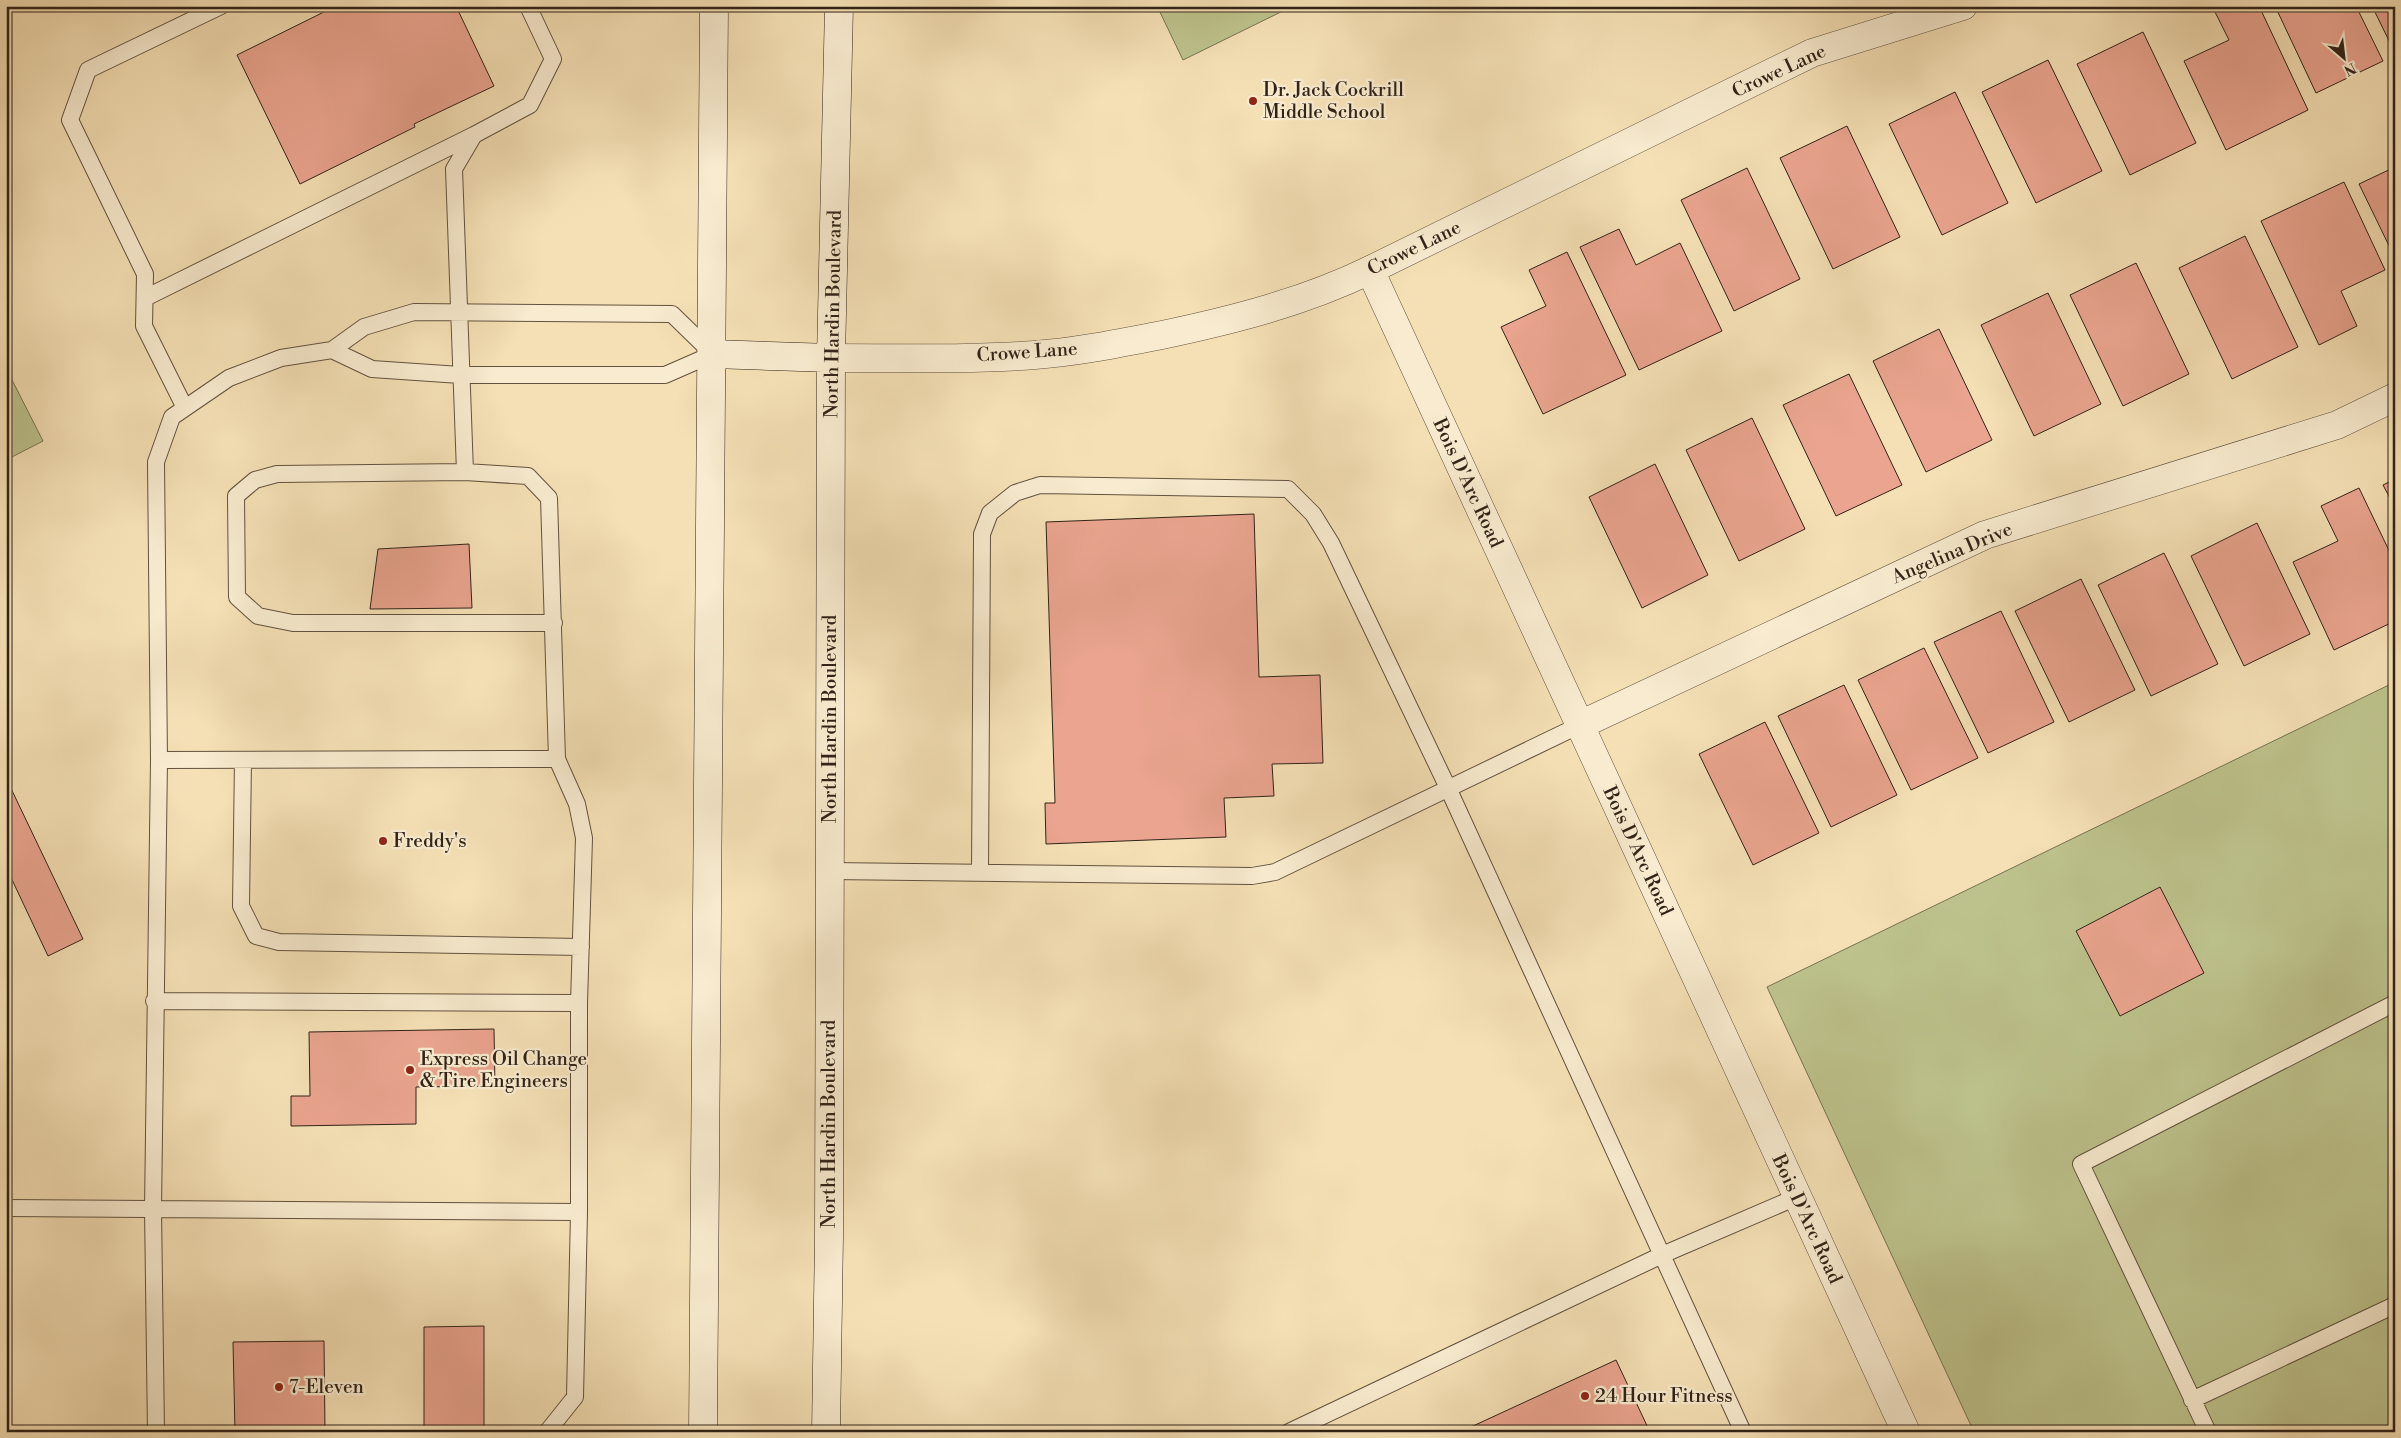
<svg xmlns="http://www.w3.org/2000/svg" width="2401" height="1438" font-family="'Libre Bodoni',serif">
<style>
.green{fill:#bdc28c;stroke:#777252}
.building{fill:#eaa48f;stroke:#312318}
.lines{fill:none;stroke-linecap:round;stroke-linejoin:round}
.service-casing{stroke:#62523f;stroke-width:18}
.minor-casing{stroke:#62523f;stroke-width:29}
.tertiary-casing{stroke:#62523f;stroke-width:29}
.secondary-casing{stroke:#312318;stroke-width:29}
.service{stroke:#f8ebcf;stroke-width:16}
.minor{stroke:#f8ebcf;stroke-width:28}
.tertiary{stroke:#f8ebcf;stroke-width:28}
.secondary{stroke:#f8ebcf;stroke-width:28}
.poi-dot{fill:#8f2418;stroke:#f8ebcf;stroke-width:2}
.labels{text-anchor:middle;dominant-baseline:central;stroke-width:4.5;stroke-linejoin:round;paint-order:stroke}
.street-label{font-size:19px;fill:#312318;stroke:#f8ebcf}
.poi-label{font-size:19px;fill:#312318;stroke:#f8ebcf;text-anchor:start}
</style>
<rect width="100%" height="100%" fill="#f5e0b5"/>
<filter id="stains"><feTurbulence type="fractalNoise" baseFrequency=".004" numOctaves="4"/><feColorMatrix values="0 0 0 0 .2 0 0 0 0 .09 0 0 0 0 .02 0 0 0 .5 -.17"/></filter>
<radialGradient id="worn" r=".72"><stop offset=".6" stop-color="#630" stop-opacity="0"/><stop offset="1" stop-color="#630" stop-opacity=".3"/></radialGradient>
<path class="green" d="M1157 6H1293L1183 60Z
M6 368 43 441 6 460Z
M2395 682V1432H1974L1767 987Z"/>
<path class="building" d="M336 6H456L494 86 414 124 415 127 300 184 237 55Z
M2212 6H2259L2308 110 2226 150 2184 61 2229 40Z
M2275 6H2356L2383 61 2316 93Z
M2372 6H2395V53Z
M2143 32 2196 143 2130 175 2077 64Z
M2048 60 2102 171 2036 203 1982 92Z
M1955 92 2008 203 1942 235 1889 124Z
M1847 126 1900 237 1833 269 1780 158Z
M2395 167V258L2359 184Z
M1747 168 1800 279 1734 311 1681 200Z
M2344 182 2385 270 2341 291 2357 326 2319 345 2261 221Z
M1619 229 1636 265 1680 243 1722 331 1639 370 1580 247Z
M2245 236 2298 347 2232 379 2179 268Z
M1567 252 1626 375 1543 414 1501 327 1546 306 1529 270Z
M2136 263 2189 374 2123 406 2070 295Z
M2048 293 2101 404 2034 436 1981 325Z
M1939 329 1992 440 1926 472 1873 361Z
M1849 374 1902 485 1836 516 1783 405Z
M1752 418 1805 529 1739 561 1686 450Z
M1655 464 1708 575 1642 608 1589 497Z
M2395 479V508L2383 485Z
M2359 488 2395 563V621L2334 650 2293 562 2338 541 2321 506Z
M1254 514 1259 677 1320 675 1323 763 1272 764 1274 796 1224 798 1226 837 1046 844 1045 803H1055L1046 522Z
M2257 523 2310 634 2244 666 2191 556Z
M469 544 472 608 370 609 378 549Z
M2164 553 2218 664 2151 696 2098 585Z
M2081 579 2135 690 2069 722 2015 611Z
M2001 611 2054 722 1988 753 1934 642Z
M1924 648 1978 758 1911 790 1858 680Z
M1844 685 1897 795 1831 827 1778 716Z
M1765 722 1819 833 1753 865 1699 754Z
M6 778 83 939 48 956 6 867Z
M2160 887 2204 973 2120 1016 2076 931Z
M494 1029 495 1086 416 1087V1124L291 1126V1096H310L309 1032Z
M484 1326V1432H424V1327Z
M324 1341 325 1432H235L233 1342Z
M1616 1360 1650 1432H1460Z"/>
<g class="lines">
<g class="service-casing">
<path id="service" d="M145 298 474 135
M185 408 144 326 145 274 70 120 88 70 221 6
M465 472 454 169 474 135 530 105 553 59 528 6
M557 759 577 804 584 838 579 1003
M159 760 557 759 549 498 528 476 465 472 277 474 255 480 236 496 237 597 258 616 293 623H554
M243 760 241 906 256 936 279 942 581 947
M830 871 1252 876 1275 872 1580 725
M980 873 982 534 990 513 1015 493 1040 485 1288 489 1313 514 1331 543 1448 788 1743 1432
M154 1001 579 1003V1212
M6 1208 579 1212 575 1397 547 1432
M2192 1400 2395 1305
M156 1432 153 1209 159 760 156 462 172 417 229 378 281 358 332 350 364 327 414 312 672 314 713 354 665 375H460L372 369 332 350
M1289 1432 1662 1255 1797 1197
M2208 1432 2081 1164 2395 1003"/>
</g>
<g class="minor-casing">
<path id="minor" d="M1580 725 1985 535 2337 425 2395 397
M1906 1432 1370 270 1812 53 1963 6"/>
</g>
<g class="tertiary-casing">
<path id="tertiary" d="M831 358C898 358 968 360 1035 355 1077 352 1120 343 1162 335 1233 320 1304 302 1370 270"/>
</g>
<g class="secondary-casing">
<path id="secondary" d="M713 354 831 358
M703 1432 714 6
M826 1432 829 1236 831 358 839 6"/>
</g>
<use href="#service" class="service"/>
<use href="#minor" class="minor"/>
<use href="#tertiary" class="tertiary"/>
<use href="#secondary" class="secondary"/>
</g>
<g class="poi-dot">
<circle cx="1253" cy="101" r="5"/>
<circle cx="383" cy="841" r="5"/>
<circle cx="410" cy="1070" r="5"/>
<circle cx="279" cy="1387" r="5"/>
<circle cx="1585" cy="1396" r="5"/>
</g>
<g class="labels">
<g class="street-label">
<text transform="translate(1779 71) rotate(-25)">Crowe Lane</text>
<text transform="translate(1414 248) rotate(-26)">Crowe Lane</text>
<text transform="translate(833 314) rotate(-89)">North Hardin Boulevard</text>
<text transform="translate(1027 352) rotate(-4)">Crowe Lane</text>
<text transform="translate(1468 483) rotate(65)">Bois D'Arc Road</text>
<text transform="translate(1952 553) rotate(-23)">Angelina Drive</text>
<text transform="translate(830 719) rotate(-90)">North Hardin Boulevard</text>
<text transform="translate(1638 851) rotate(65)">Bois D'Arc Road</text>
<text transform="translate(829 1124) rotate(-90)">North Hardin Boulevard</text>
<text transform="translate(1807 1219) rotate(65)">Bois D'Arc Road</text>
</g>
<g class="poi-label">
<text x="1263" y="90">Dr. Jack Cockrill<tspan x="1263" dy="22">Middle School</tspan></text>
<text x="393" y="841">Freddy's</text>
<text x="420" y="1059">Express Oil Change<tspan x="420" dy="22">&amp; Tire Engineers</tspan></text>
<text x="289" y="1387">7-Eleven</text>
<text x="1595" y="1396">24 Hour Fitness</text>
</g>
</g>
<rect width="2401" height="1438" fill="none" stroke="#f5e0b5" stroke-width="25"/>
<rect x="8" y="8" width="2386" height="1423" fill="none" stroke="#312318" stroke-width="2.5"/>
<rect x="12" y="12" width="2376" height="1413" fill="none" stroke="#312318"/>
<g transform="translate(2344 58) rotate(152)" stroke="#f8ebcf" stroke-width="4" paint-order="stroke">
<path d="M0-4L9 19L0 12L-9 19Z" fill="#312318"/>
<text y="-8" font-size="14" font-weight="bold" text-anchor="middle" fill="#312318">N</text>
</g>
<rect width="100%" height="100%" filter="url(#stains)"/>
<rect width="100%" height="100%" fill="url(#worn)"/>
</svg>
